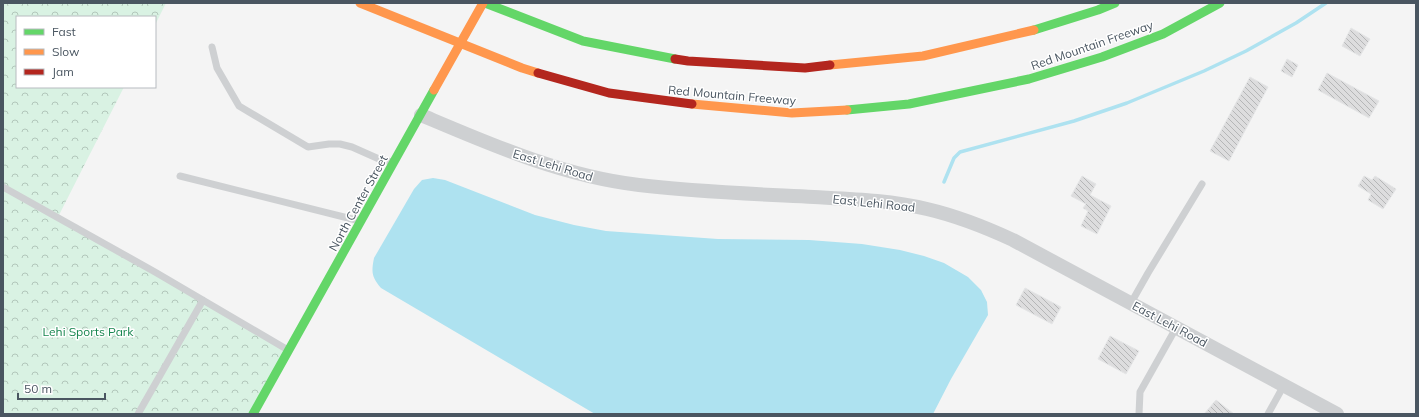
<svg xmlns="http://www.w3.org/2000/svg" width="1419" height="417" font-family="Mulish,sans-serif">
<style>
.forest{fill:url(#forest-crowns)}
.water{fill:#aee2f0}
.lines{fill:none;stroke-linecap:round;stroke-linejoin:round}
.stream{stroke:#aee2f0;stroke-width:3.5}
.building{fill:url(#building-back-hatch);stroke:#e5e6e7}
.lane{stroke:#ced0d2;stroke-width:7}
.street{stroke:#ced0d2;stroke-width:14}
.fast{stroke:#63d668;stroke-width:9}
.slow{stroke:#ff974d;stroke-width:9}
.jam{stroke:#b3261e;stroke-width:9}
.slow-bridge{stroke:#ff974d;stroke-width:9}
.labels{text-anchor:middle;dominant-baseline:central;stroke-width:3;stroke-linejoin:round;paint-order:stroke}
.street-label{font-size:12px;fill:#4a5661;stroke:#fff}
.park-label{font-size:12px;fill:#17864f;stroke:#fff}
</style>
<defs>
<pattern id="forest-crowns" width="20" height="18" patternUnits="userSpaceOnUse"><rect width="20" height="18" fill="#d9f2e3"/><path d="M2 6a3 3 0 1 1 6 0M12 15a3 3 0 1 1 6 0" fill="none" stroke="#b2c7bb"/></pattern>
<pattern id="building-back-hatch" width="6" height="6" patternUnits="userSpaceOnUse"><rect width="6" height="6" fill="#ddddde"/><path d="M-1 5l2 2M0 0l6 6M5-1l2 2" fill="none" stroke="#b5b6b7"/></pattern>
</defs>
<rect width="100%" height="100%" fill="#f4f4f4"/>
<path class="forest" d="M3 3H166L155 25V17H17V87H124L58 217 289 350 253 414H3Z"/>
<path class="water" d="M433 178 445 180 535 215 574 225 606 231 718 239 809 240 862 244 900 250 924 256 944 263 968 277 981 290 987 302 988 315 951 379 933 414H595L381 288C372 277 371 273 374 258L414 189 422 180Z"/>
<g class="lines">
<path class="stream" d="M944 182 954 158 960 152 1074 121 1127 103 1204 71 1246 51 1296 23 1326 3"/>
</g>
<path class="building" d="M1351 28 1370 39 1360 56 1342 46Z
M1287 59 1298 65 1292 77 1281 71Z
M1327 73 1379 101 1369 118 1318 90Z
M1250 77 1268 87 1229 161 1210 151Z
M1082 176 1096 184 1090 195 1111 206 1097 234 1081 226 1088 211 1083 208 1086 204 1071 196Z
M1364 176 1372 180 1375 176 1396 189 1383 209 1368 200 1371 194 1358 186Z
M1025 288 1061 307 1052 324 1016 305Z
M1110 336 1139 351 1126 374 1098 359Z
M1216 400 1234 414H1204Z"/>
<g class="lines">
<path class="lane" d="M212 47 217 68 239 106 308 147 329 144H340L352 147 379 159 392 162
M180 176 360 221
M3 187 155 272 288 350
M1131 303 1148 273 1202 184
M138 414 203 300
M1139 414 1140 392 1176 328
M1268 414 1284 385"/>
<path class="street" d="M421 115C492 145 562 176 639 185 697 192 756 194 814 197 852 199 890 200 927 209 957 216 985 227 1013 240L1337 414"/>
<path class="fast" d="M485 3 583 41 675 59
M1034 30 1098 10 1115 3
M847 110 909 104 1029 79 1102 57 1163 34 1220 3
M253 414 434 90"/>
<path class="slow" d="M360 3 522 68 538 73
M830 65 923 56 1034 30
M692 104 792 113 847 110"/>
<path class="jam" d="M675 59 688 61 805 68 830 65
M538 73 609 93 692 104"/>
<path class="slow-bridge" d="M434 90 483 3"/>
</g>
<g class="labels">
<g class="street-label">
<text transform="translate(1092 45) rotate(-19)">Red Mountain Freeway</text>
<text transform="translate(732 95) rotate(5)">Red Mountain Freeway</text>
<text transform="translate(553 165) rotate(17)">East Lehi Road</text>
<text transform="translate(358 203) rotate(-61)">North Center Street</text>
<text transform="translate(874 203) rotate(6)">East Lehi Road</text>
<text transform="translate(1170 324) rotate(28)">East Lehi Road</text>
</g>
<g class="park-label">
<text x="88" y="331">Lehi Sports Park</text>
</g>
</g>
<rect width="1419" height="417" fill="none" stroke="#4a5661" stroke-width="8"/>
<rect x="16" y="16" width="140" height="72" fill="#ffffff" stroke="#b7bbc0"/>
<rect x="24" y="29" width="20" height="6" fill="#63d668" stroke="#b7bbc0"/>
<text x="52" y="36" font-size="12" fill="#4a5661">Fast</text>
<rect x="24" y="49" width="20" height="6" fill="#ff974d" stroke="#b7bbc0"/>
<text x="52" y="56" font-size="12" fill="#4a5661">Slow</text>
<rect x="24" y="69" width="20" height="6" fill="#b3261e" stroke="#b7bbc0"/>
<text x="52" y="76" font-size="12" fill="#4a5661">Jam</text>
<path d="M18 393v6h87v-6" fill="none" stroke="#4a5661" stroke-width="2"/>
<text x="24" y="393" font-size="12" fill="#4a5661" stroke="#ffffff" stroke-width="3" paint-order="stroke">50 m</text>
</svg>
